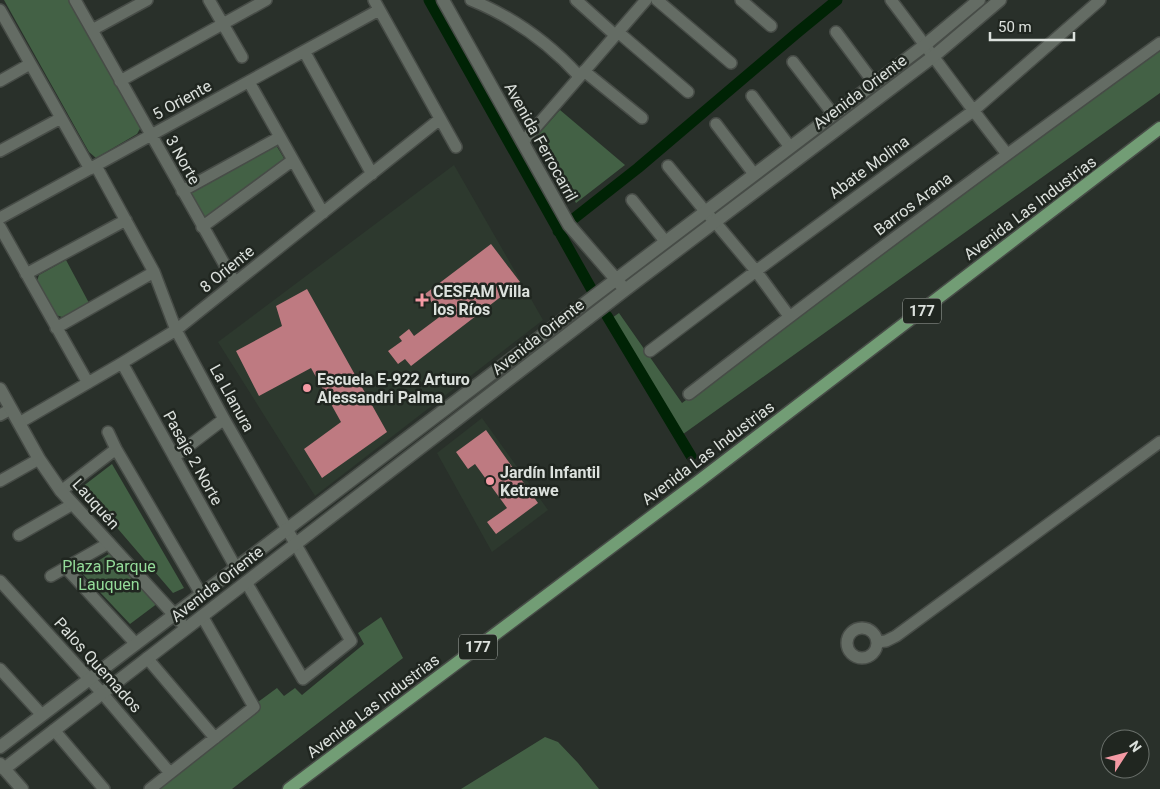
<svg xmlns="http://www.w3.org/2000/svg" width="1160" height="789" font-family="Roboto,sans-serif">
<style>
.built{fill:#2d392e}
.green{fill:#436145}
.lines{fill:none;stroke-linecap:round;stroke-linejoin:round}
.canal{stroke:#002305;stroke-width:11}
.building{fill:#be7a81}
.minor-casing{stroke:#474c47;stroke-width:14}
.tertiary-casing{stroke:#474c47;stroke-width:15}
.primary-casing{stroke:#474c47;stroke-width:15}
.minor{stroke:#646c64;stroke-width:11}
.tertiary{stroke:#646c64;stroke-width:12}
.primary{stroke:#729d75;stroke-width:12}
.poi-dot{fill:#f49aa4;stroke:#202620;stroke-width:2}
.labels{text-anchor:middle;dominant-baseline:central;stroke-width:5;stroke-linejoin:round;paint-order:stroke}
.shield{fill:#202620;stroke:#a4a9a4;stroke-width:1}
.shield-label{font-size:15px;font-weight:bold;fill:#dce1dd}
.street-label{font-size:16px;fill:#dce1dd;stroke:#202620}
.poi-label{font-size:16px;font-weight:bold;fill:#dce1dd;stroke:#202620;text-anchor:start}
.park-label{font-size:16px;fill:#94db99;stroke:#202620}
</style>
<rect width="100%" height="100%" fill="#29302a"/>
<path class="built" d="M454 165 543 320 315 496 218 342Z
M482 418 548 510 492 552 437 453Z"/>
<path class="green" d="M4 0H70L141 127 137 134 96 158 89 152Z
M1160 47V93L679 437 609 320 619 313 682 403Z
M560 110 625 165 576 203 538 135Z
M276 145 285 160 204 219 189 193Z
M66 260 89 303 62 317 56 315 37 281 39 275Z
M112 464 184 588 173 593 82 487Z
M112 552 158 603 130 624 81 572Z
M381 617 403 658 232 789H160L258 711V702L277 688 284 696 295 688 302 695 364 644 358 633Z
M545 737 558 742 578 763 599 789H461Z"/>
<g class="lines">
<path class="canal" d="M429 0 597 299
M558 231 638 168 798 32 837 0
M607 316 691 456"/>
</g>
<path class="building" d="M491 244 520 282 411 366 405 359 398 364 388 351 402 341 399 337 409 329 414 336 442 315 425 294Z
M307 289 387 432 322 478 304 449 341 422 311 368 259 396 236 351 282 326 276 306Z
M486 430 538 503 496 534 487 522 507 508 475 464 468 469 456 452Z"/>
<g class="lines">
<g class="minor-casing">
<path id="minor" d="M75 0 235 283
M209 0 242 57
M374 0 456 147
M471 0C513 17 548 42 579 76
M576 0 615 35
M657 0 731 63
M741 0 771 26
M891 0C930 51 967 104 1007 154
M0 10 90 169
M92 30 147 0
M618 32 688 92
M836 32 874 83
M304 51 372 174
M793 62 833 114
M584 71 642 118
M0 81 30 64
M120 81 266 0
M249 82 323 213
M752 96 790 147
M716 124 754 174
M523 142 646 0
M0 151 61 118
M96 166 154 272 176 330 224 419 351 641 303 679 246 582
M668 166 705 211 715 222 756 271 789 316
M182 191 280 137
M632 200 665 241
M0 218 379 10
M0 227 88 383
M202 227 293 160
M26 274 126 220
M56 328 154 272
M650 351 756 271 973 111 1100 0
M122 363 236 568
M689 394C844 274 1001 158 1160 43
M0 415 11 409
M19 423 122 363 176 330 440 119
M108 432 116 449 201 594
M174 457 224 419
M0 481 39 459
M61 491 116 449
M19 535 73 504
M66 568 136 644
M51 576 109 543
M0 581 102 693 170 773
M847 643a15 15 0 1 1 30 0a15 15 0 1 1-30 0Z
M877 642 886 641 896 636 1160 442
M147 658 215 738
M0 669 42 715
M54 730 104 789
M150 789 254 707 202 616"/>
</g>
<g class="tertiary-casing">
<path id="tertiary" d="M443 0 569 225 621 285
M0 389 39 459 61 491 180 621
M0 747 925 45 979 0
M0 764 22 789
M4 769 625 290 934 56 1000 0"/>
</g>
<g class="primary-casing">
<path id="primary" d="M289 789 699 481 1160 128"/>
</g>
<use href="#minor" class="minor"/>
<use href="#tertiary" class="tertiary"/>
<use href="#primary" class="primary"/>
</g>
<g class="poi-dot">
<path d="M419.5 292.5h5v5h5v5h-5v5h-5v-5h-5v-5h5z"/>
<circle cx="307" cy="388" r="5"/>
<circle cx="490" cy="481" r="5"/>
</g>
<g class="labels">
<g class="shield">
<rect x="903" y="298.5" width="38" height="25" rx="4"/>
<rect x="459" y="634.5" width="38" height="25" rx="4"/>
</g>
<g class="shield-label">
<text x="922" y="311">177</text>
<text x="478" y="647">177</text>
</g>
<g class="street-label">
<text transform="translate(860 92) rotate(-37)">Avenida Oriente</text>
<text transform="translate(182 100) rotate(-29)">5 Oriente</text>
<text transform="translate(541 142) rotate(61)">Avenida Ferrocarril</text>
<text transform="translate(183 160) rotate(61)">3 Norte</text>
<text transform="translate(869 167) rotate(-36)">Abate Molina</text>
<text transform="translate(913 204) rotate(-37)">Barros Arana</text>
<text transform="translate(1030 208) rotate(-37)">Avenida Las Industrias</text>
<text transform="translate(227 269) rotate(-39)">8 Oriente</text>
<text transform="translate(538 337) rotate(-38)">Avenida Oriente</text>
<text transform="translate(232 398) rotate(61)">La Llanura</text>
<text transform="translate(708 453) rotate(-37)">Avenida Las Industrias</text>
<text transform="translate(193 458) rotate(61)">Pasaje 2 Norte</text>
<text transform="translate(96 504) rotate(48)">Lauquén</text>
<text transform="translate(217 584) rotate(-38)">Avenida Oriente</text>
<text transform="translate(98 665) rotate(48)">Palos Quemados</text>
<text transform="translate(373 706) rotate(-37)">Avenida Las Industrias</text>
</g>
<g class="poi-label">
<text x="433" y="291">CESFAM Villa<tspan x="433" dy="18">los Ríos</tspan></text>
<text x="317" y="379">Escuela E-922 Arturo<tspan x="317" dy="18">Alessandri Palma</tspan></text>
<text x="500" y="472">Jardín Infantil<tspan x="500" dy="18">Ketrawe</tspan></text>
</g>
<g class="park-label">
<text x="109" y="566">Plaza Parque<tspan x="109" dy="18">Lauquen</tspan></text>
</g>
</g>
<g transform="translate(1125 754) rotate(54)"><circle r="24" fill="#202620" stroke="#6b716c"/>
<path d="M0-4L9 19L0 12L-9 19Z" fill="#f49aa4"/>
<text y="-8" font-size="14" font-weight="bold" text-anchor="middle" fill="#dce1dd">N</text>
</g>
<path d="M990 32v8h84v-8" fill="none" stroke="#dce1dd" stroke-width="2.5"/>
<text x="998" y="32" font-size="15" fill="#dce1dd" stroke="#202620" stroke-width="4" paint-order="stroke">50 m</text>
</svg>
